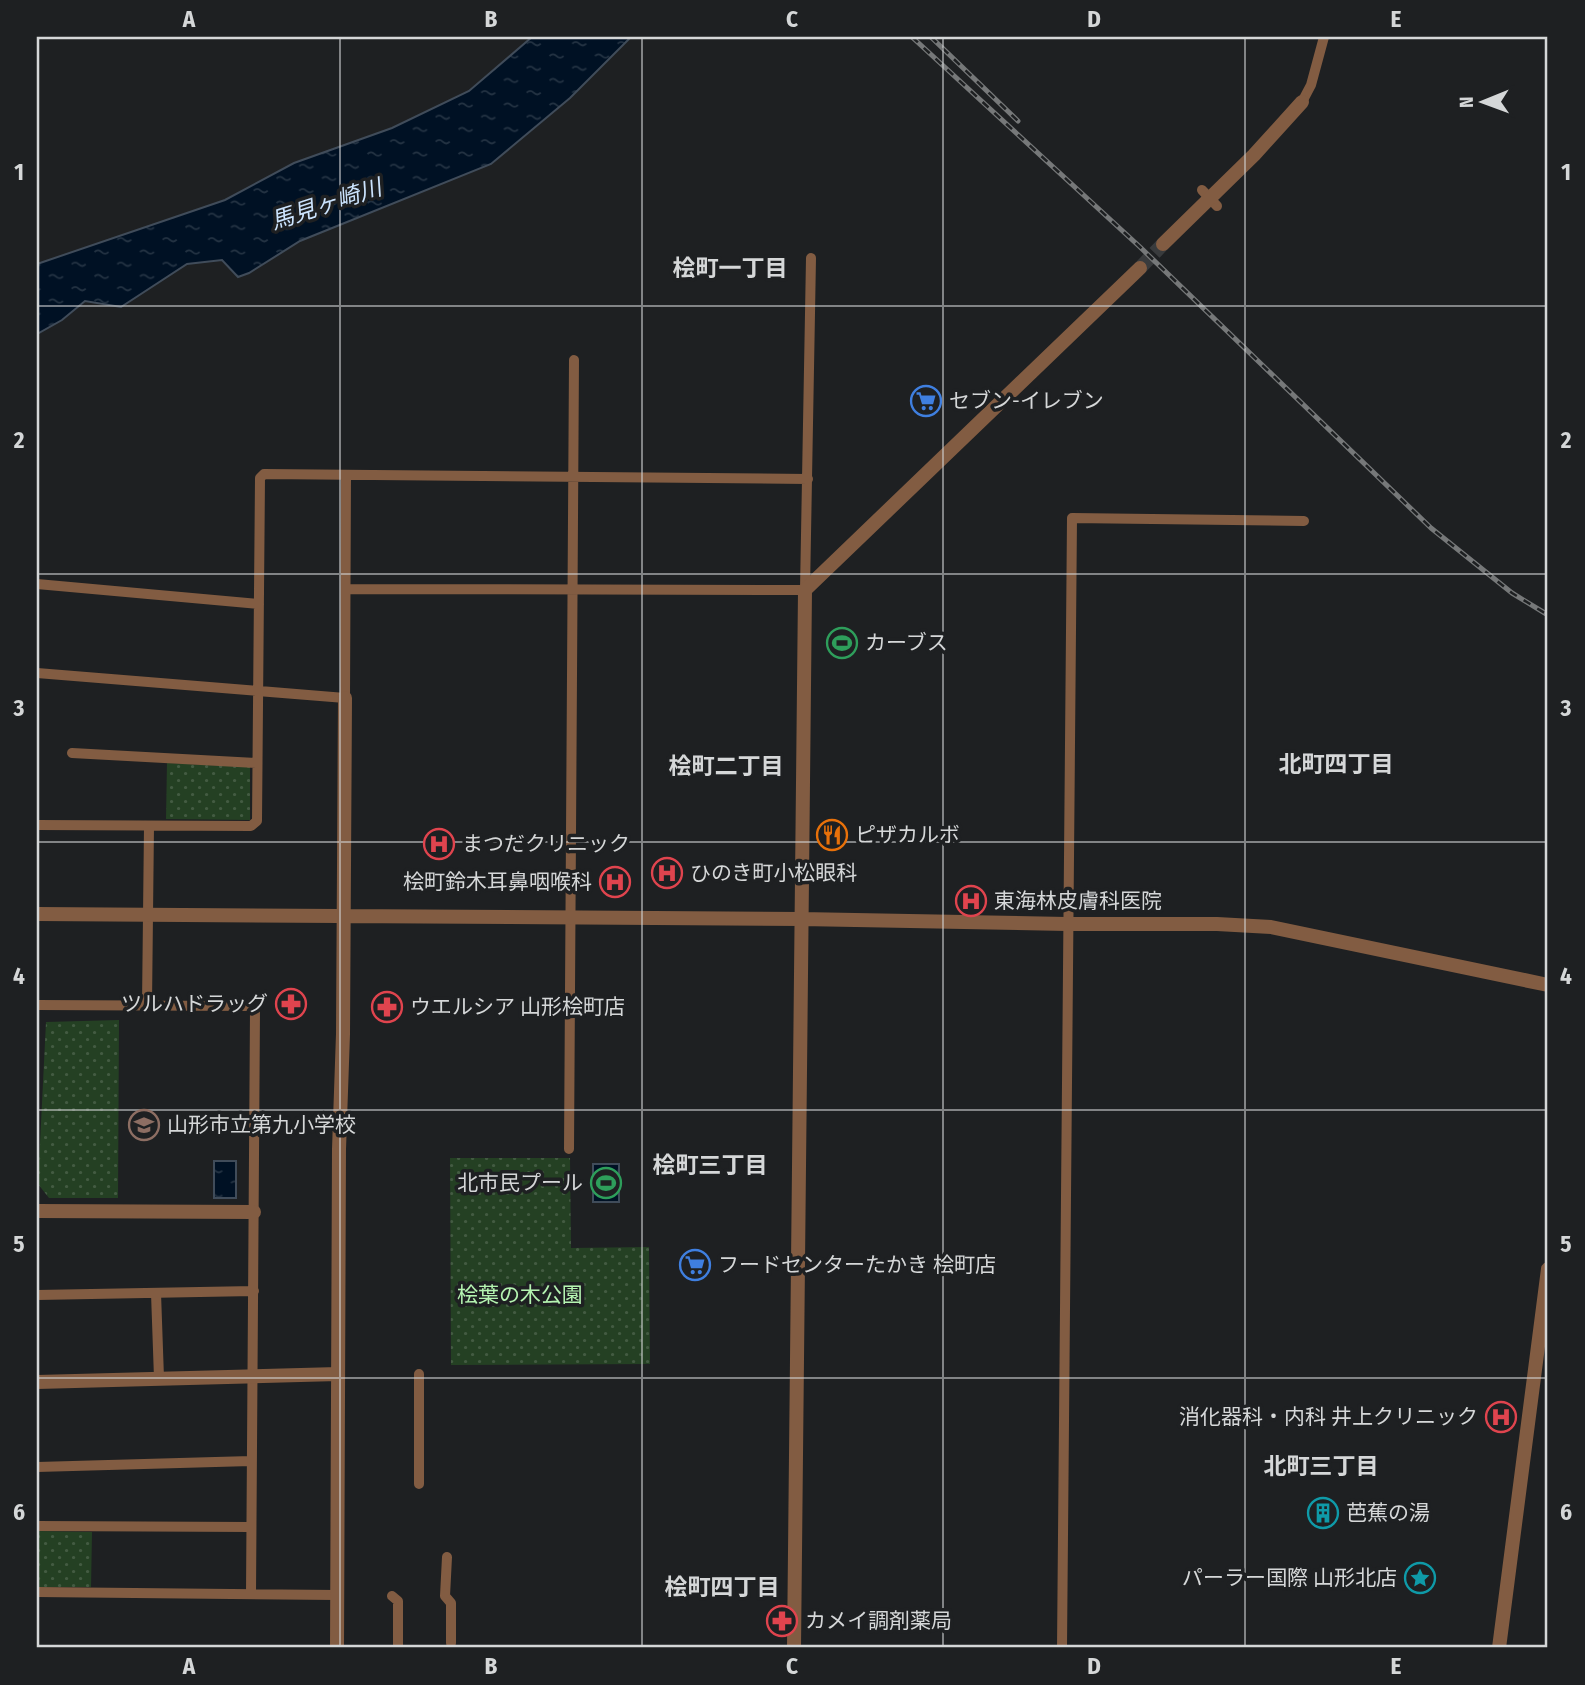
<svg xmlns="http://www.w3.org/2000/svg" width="1585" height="1685" font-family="'Fira Sans Condensed','Noto Sans JP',sans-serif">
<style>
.grass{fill:url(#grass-dots)}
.water{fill:url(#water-ripples);stroke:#404c5a;stroke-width:2}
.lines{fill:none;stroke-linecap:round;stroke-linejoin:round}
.tertiary-tunnel{stroke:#393b3d;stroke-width:14;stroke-dasharray:14 7;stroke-linecap:butt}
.minor{stroke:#825c42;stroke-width:10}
.tertiary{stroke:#825c42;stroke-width:14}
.rail-casing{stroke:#767879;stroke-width:5}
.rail{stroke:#1e2022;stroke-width:2.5;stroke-dasharray:8;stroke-linecap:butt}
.grid{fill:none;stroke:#d5d7d8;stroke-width:2;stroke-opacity:0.55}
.labels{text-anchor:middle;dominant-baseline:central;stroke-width:7;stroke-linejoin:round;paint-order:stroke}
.poi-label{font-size:21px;fill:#d5d7d8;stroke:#1e2022;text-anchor:start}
.park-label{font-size:21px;fill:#b5f4b1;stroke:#1e2022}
.water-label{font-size:23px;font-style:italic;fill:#cce4fe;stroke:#1e2022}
.neighbourhood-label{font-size:23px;font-weight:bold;fill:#d5d7d8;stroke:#1e2022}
.neatline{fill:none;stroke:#d5d7d8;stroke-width:2.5}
.grid-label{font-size:23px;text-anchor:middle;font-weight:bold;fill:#d5d7d8}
</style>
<defs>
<pattern id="grass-dots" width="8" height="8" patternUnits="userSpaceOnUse" patternTransform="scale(1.75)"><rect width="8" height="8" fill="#244023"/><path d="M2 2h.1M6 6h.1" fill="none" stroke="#435b42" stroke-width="1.8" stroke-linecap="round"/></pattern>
<pattern id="water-ripples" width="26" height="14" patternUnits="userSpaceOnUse" patternTransform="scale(1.75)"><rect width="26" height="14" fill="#001124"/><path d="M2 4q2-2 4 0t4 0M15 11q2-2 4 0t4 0" fill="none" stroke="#243343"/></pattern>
</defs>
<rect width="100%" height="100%" fill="#1e2022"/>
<path class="grass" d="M167 763 250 767V820L166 819Z
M119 1020 118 1198H49L38 1184 46 1022Z
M450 1158H570L571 1248 649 1247 650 1364 451 1365Z
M37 1531 92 1532 91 1587H37Z"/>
<path class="water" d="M532 37H631L570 98 491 164 300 241 249 273 238 277 222 260 187 264 121 307 85 301 62 320 37 334V264L225 200 294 163 392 128 469 91Z
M214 1161H236V1198H214Z
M593 1164H619V1202H593Z"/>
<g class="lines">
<path class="tertiary-tunnel" d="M1140 268 1163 244"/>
<path class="minor" d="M1302 102 1311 85 1324 37
M1202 190 1217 206
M37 584 259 604
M346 589 805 590 811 258
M37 673 345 698 346 475
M72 753 256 763
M37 825 251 826 257 821 260 478 264 474 808 479
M147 1004 149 826
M37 1005 251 1006 255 1010 251 1594
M569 1149 574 360
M156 1293 159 1378
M37 1295 254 1291
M37 1467 251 1461
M419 1484V1374
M37 1526 251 1527
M447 1557 445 1596 451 1603V1643
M37 1592 337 1595
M392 1596 398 1601V1648
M1062 1648 1072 518 1304 521"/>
<path class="tertiary" d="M1163 244 1254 155 1302 102
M37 914 801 919 1067 924H1217L1271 927 1548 985
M37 1211 254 1212
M37 1382 338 1374
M337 1648 339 1149 343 1034 345 698
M794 1648 805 590 1140 268
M1499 1648 1548 1269"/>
<g class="rail-casing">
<path id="rail" d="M912 37 1140 247 1431 528 1512 593 1548 615
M931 37 1018 121"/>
</g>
<use href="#rail" class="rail"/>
</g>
<path class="grid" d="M340 37V1648M642 37V1648M943 37V1648M1245 37V1648M37 306H1548M37 574H1548M37 842H1548M37 1110H1548M37 1378H1548"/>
<defs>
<g id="supermarket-ring" transform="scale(1.575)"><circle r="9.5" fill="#1e2022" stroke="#3f7fe0" stroke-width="1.5"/><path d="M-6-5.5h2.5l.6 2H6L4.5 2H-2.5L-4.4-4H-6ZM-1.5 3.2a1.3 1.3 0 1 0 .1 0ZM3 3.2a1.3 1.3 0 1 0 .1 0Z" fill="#3f7fe0"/></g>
<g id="stadium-ring" transform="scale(1.575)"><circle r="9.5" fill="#1e2022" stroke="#2e9e5b" stroke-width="1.5"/><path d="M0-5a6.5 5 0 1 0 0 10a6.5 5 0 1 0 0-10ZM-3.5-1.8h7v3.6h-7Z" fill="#2e9e5b"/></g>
<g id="restaurant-ring" transform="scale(1.575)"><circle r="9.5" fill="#1e2022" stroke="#e8710a" stroke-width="1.5"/><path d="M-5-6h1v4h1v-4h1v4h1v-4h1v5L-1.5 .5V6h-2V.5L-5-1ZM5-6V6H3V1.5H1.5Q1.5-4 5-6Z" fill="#e8710a"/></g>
<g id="hospital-ring" transform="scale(1.575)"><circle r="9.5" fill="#1e2022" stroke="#e0444e" stroke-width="1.5"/><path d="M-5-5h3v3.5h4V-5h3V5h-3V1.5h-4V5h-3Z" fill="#e0444e"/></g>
<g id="pharmacy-ring" transform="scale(1.575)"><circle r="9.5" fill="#1e2022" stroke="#e0444e" stroke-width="1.5"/><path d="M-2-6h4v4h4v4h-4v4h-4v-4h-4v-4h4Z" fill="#e0444e"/></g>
<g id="school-ring" transform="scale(1.575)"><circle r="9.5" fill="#1e2022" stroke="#8d6e63" stroke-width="1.5"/><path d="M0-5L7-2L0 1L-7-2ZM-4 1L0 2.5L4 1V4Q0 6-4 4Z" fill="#8d6e63"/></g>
<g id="building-ring" transform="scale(1.575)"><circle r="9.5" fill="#1e2022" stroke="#0f9aa8" stroke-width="1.5"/><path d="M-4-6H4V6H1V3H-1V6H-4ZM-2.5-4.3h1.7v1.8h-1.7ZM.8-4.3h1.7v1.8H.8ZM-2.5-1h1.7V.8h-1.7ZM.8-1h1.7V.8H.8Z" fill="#0f9aa8"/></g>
<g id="sight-ring" transform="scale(1.575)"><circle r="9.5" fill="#1e2022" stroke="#0f9aa8" stroke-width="1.5"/><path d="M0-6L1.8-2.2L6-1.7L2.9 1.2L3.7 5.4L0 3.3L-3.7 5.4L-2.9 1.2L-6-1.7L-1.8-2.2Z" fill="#0f9aa8"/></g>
</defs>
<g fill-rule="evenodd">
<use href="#supermarket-ring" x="926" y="401"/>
<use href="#stadium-ring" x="842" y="643"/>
<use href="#restaurant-ring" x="832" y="835"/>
<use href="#hospital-ring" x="439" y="844"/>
<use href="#hospital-ring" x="667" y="873"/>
<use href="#hospital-ring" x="615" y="882"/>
<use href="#hospital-ring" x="971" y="901"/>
<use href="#pharmacy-ring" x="291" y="1004"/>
<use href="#pharmacy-ring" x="387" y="1007"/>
<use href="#school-ring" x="144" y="1125"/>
<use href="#stadium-ring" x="606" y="1183"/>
<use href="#supermarket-ring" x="695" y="1265"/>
<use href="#hospital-ring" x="1501" y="1417"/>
<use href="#building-ring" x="1323" y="1513"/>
<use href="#sight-ring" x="1420" y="1578"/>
<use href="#pharmacy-ring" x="782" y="1621"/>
</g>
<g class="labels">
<g class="poi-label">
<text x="949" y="401">セブン-イレブン</text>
<text x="865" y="643">カーブス</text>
<text x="855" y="835">ピザカルボ</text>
<text x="462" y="844">まつだクリニック</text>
<text x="690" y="873">ひのき町小松眼科</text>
<text x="592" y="882" text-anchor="end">桧町鈴木耳鼻咽喉科</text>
<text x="994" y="901">東海林皮膚科医院</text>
<text x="268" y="1004" text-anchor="end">ツルハドラッグ</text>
<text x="410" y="1007">ウエルシア 山形桧町店</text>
<text x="167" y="1125">山形市立第九小学校</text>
<text x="583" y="1183" text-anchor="end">北市民プール</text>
<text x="718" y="1265">フードセンターたかき 桧町店</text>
<text x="1478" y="1417" text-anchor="end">消化器科・内科 井上クリニック</text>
<text x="1346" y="1513">芭蕉の湯</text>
<text x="1397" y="1578" text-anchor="end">パーラー国際 山形北店</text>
<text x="805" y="1621">カメイ調剤薬局</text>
</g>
<g class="park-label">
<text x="520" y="1295">桧葉の木公園</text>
</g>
<g class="water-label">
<text transform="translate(326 204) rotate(-18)">馬見ヶ崎川</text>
</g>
<g class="neighbourhood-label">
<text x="730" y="268">桧町一丁目</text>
<text x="1336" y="764">北町四丁目</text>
<text x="726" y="766">桧町二丁目</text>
<text x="710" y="1165">桧町三丁目</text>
<text x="1321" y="1466">北町三丁目</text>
<text x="722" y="1587">桧町四丁目</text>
</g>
</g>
<rect width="1585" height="1685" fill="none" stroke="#1e2022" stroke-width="77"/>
<g transform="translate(1483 102) rotate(269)" stroke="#1e2022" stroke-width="5" paint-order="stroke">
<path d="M0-5L12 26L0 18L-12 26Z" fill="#d5d7d8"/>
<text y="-10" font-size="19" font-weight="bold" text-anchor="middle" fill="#d5d7d8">N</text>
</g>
<rect x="38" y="38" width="1508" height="1608" class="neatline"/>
<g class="grid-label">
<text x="189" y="27">A</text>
<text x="491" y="27">B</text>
<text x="792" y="27">C</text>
<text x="1094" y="27">D</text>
<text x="1396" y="27">E</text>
<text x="19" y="180">1</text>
<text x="1566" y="180">1</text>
<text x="19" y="448">2</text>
<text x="1566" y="448">2</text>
<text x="19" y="716">3</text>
<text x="1566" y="716">3</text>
<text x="19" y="984">4</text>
<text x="1566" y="984">4</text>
<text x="19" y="1252">5</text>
<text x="1566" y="1252">5</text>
<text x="19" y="1520">6</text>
<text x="1566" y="1520">6</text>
<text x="189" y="1674">A</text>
<text x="491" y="1674">B</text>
<text x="792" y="1674">C</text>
<text x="1094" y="1674">D</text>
<text x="1396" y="1674">E</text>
</g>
</svg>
